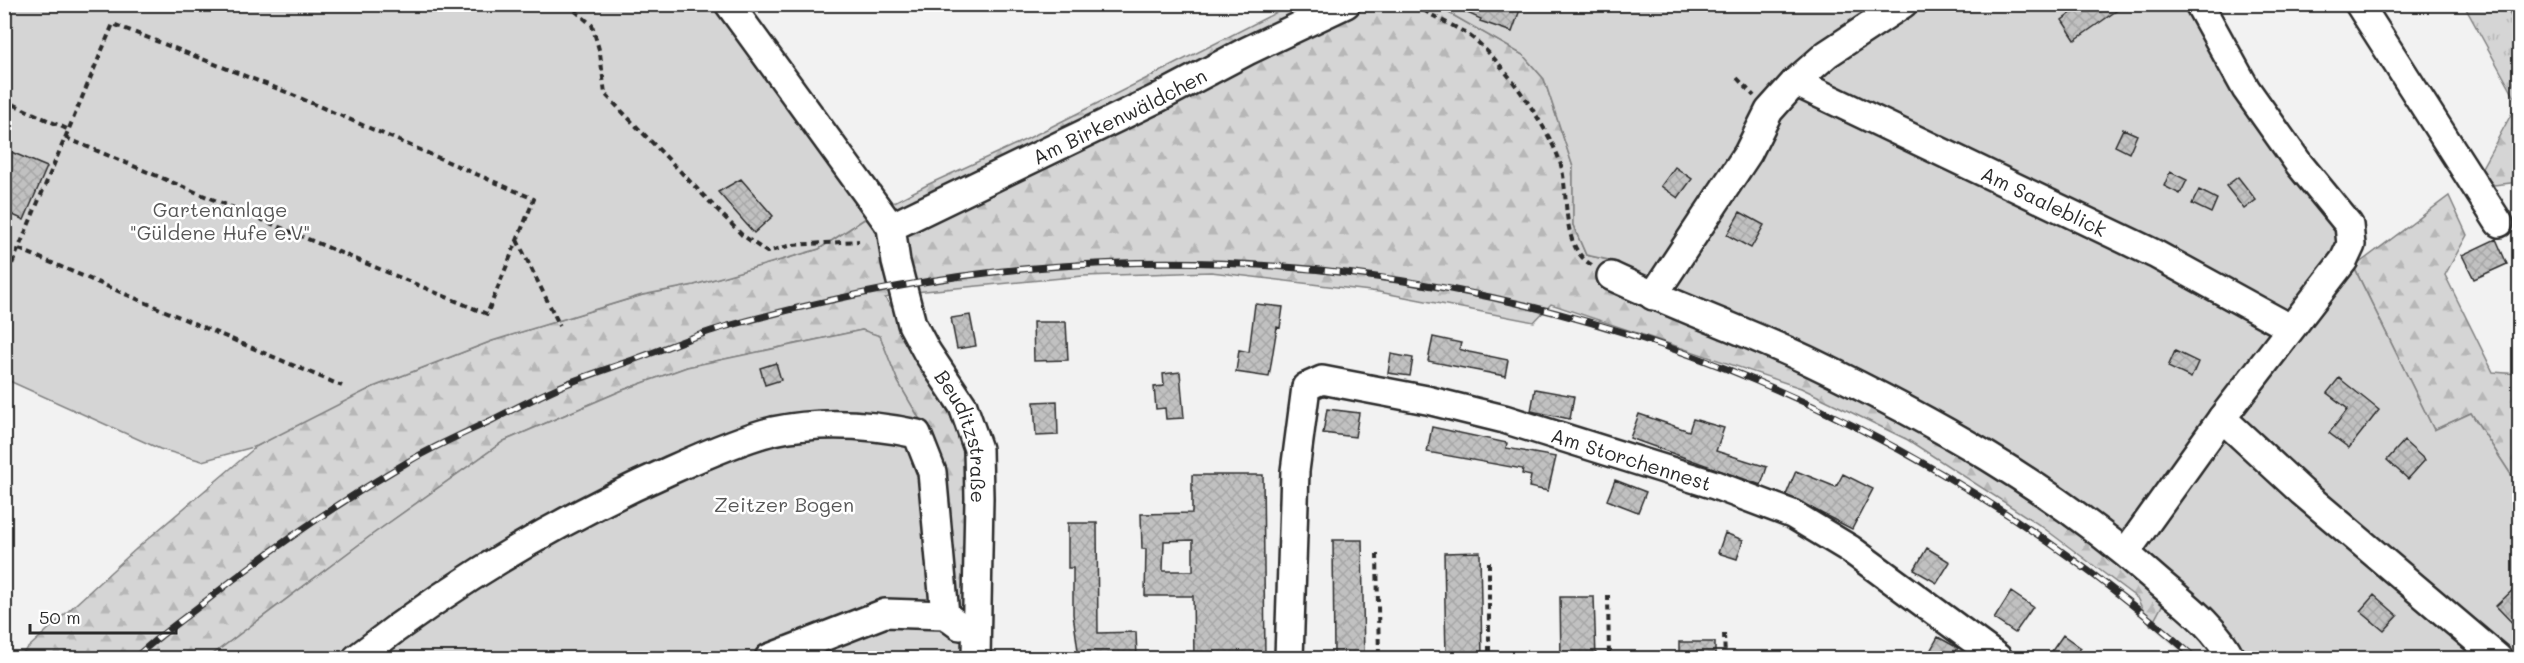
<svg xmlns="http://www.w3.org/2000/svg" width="2524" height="663" font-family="Mali,sans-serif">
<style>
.built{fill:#e3e3e3}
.grass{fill:url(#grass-tufts);stroke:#808080;stroke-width:1.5}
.forest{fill:url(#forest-firs);stroke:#808080;stroke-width:1.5}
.garden{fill:#d5d5d5;stroke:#808080;stroke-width:1.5}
.building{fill:url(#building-cross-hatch);stroke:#2b2b2b;stroke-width:1.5;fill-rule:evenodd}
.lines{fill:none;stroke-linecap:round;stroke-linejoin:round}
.minor-casing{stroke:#2b2b2b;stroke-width:32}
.path{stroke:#2b2b2b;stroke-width:4;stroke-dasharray:6 4.5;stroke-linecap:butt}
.minor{stroke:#fff;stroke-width:27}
.rail-casing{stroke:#2b2b2b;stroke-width:7}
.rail{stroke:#fff;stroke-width:4.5;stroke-dasharray:14;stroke-linecap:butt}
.labels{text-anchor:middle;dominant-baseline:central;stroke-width:5;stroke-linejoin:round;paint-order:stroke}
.street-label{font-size:20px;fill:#2b2b2b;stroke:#fff}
.park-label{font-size:20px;fill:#565656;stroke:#fff}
</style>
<defs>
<pattern id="grass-tufts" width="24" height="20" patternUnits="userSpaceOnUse" patternTransform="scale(1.5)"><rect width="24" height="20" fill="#d5d5d5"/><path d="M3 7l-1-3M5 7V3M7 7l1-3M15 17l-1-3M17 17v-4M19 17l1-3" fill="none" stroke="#b7b7b7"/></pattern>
<pattern id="forest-firs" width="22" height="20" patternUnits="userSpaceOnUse" patternTransform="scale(1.5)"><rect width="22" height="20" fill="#d5d5d5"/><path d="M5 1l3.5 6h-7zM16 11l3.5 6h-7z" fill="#b7b7b7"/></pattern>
<pattern id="building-cross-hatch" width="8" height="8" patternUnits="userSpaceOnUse" patternTransform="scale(1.5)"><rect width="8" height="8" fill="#c1c1c1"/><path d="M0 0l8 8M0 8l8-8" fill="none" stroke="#a6a6a6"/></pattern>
</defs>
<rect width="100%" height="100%" fill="#f2f2f2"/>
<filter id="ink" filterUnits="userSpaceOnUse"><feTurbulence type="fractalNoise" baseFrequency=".0167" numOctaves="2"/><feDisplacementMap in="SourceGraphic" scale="12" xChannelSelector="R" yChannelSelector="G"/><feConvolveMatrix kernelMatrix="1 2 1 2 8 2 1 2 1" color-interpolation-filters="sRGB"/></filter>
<g filter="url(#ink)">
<path class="built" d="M2165 600 2226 658H2187L2151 626Z"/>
<path class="grass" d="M2464 5H2505L2519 32V105Z"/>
<path class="forest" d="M1293 4 1435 5 1523 55 1544 79 1573 167V225L1586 255 1618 262 1676 315 1905 418 2005 475 2165 600 2151 626 2137 598 2041 526 1908 440 1801 388 1551 304 1534 322 1379 292 1211 272 1083 276 914 292 885 298 912 336 966 449 967 615 951 611 919 418 898 382 880 336 862 330 687 367 623 390 504 441 373 534 208 658H17L136 549 257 446 318 413 373 387 492 341 643 295 694 285 819 249 875 212 929 184 1027 139Z
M2518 102 2519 182 2494 185 2480 171Z
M2449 196 2467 235 2445 275 2493 372 2519 374V487L2471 413 2434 430 2354 267Z"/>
<path class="garden" d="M5 5H723L875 212 819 249 694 285 642 295 492 341 373 387 257 446 202 461 160 449 5 379Z
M1435 5H2188L2290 169 2339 237 2434 430 2471 413 2519 487V658H2226L2058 509 1905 418 1676 315 1618 262 1586 255 1573 225V167L1544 79 1523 55Z
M862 330 880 336 898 382 919 418 940 473 951 611 967 615V658H208L373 534 504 441 623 390 687 367Z"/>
<path class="building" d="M1447 4H1522L1512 32 1480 21 1481 19Z
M2084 4H2126L2075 40 2062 20Z
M2123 129 2137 135 2129 153 2115 146Z
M4 149 47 167 24 220 4 211Z
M1675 167 1692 179 1678 198 1661 186Z
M2170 172 2187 180 2180 194 2164 186Z
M2238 177 2256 200 2244 209 2226 186Z
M741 179 773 216 754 233 718 192Z
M2199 190 2217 199 2211 213 2192 204Z
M1740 212 1764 225 1751 248 1727 235Z
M2496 239 2507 264 2474 279 2462 255Z
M1255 304 1283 307 1280 328 1277 327 1269 377 1236 372 1239 350 1249 352Z
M970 315 976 346 957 349 951 318Z
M1033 322H1066L1068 360 1034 361Z
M1433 337 1461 343 1459 349 1469 352 1508 360 1505 376 1428 361Z
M2175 351 2198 362 2191 378 2168 367Z
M1391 354 1413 358 1410 376 1388 373Z
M776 363 781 380 765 385 760 368Z
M1180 372 1184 418 1166 419 1165 408 1156 409 1154 387 1164 386 1163 374Z
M2339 378 2379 410 2349 448 2329 433 2348 409 2327 393Z
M1535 389 1574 396 1570 419 1531 411Z
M1057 401 1058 435 1036 436 1034 402Z
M1327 409 1359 413 1355 437 1323 433Z
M1639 414 1689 431 1693 419 1724 428 1716 451 1767 467 1761 485 1630 438Z
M1432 427 1507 443 1506 448 1556 457 1548 491 1529 487 1531 476 1522 474 1523 469 1427 452Z
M2404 441 2425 460 2408 479 2387 460Z
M1796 471 1836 487 1843 474 1873 489 1852 529 1786 495Z
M1192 475H1263L1265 658H1194L1193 596H1145L1146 549H1142L1141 514 1192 513ZM1193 540V571H1163L1164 541Z
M1615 480 1646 492 1638 512 1607 500Z
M1068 523H1097L1098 633 1136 632 1137 658H1079L1073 614V568H1068Z
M1725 533 1743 540 1737 559 1718 553Z
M1333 540H1362L1364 658H1334Z
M1927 548 1950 562 1937 583 1914 570Z
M1480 552 1482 658H1446L1444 553Z
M2520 583V631L2496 606Z
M2011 592 2033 607 2015 633 1994 619Z
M2374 595 2398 616 2384 631 2360 611Z
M1560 597H1594L1596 658H1561Z
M2063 635 2081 648 2073 658H2047Z
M1938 637 1958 648 1952 658H1926Z
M1679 642H1715V658H1679Z"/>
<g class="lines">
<g class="minor-casing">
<g id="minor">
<path id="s1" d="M729 4 891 227 896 262 912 324 927 352 963 406 978 449 979 498 976 658"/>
<path d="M2359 4 2499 223"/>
<path id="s2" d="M1795 82 2155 254 2290 328"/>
<path id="s3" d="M891 227 1158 98 1247 51 1346 4"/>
<path d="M1611 276C1675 306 1743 330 1807 360 1930 419 2051 486 2153 577 2180 601 2215 625 2231 658"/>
<path d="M1653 296 1748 153 1769 111 1795 82 1827 54 1903 4"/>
<path d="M2222 418 2302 492 2498 658"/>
<path d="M2126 552 2222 418 2344 260 2351 245 2349 225 2299 164 2246 89 2199 4"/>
<path d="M357 658C453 583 560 519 671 470 700 457 743 438 773 431 821 421 870 424 917 434L932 472 945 615"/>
<path d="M769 658 885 613 945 615 960 626"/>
<path id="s4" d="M1289 658 1295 471 1306 387 1322 380 1427 400 1504 419 1715 485 1792 514 1850 549 1998 658"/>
</g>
</g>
<path class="path" d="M567 4 592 25 600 53 605 94 742 235 767 252 792 245 859 241
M1415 4C1431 17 1450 23 1467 34 1498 54 1546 124 1559 159 1571 191 1558 246 1592 265
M4 22 11 4
M1737 78 1754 96
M4 100 67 129
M517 240 560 326
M19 249 342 386
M4 283 113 24 286 92 534 199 487 314 64 137
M1377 554 1379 658
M1489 562V658
M1608 595 1609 658
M1724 634 1725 658"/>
<use href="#minor" class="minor"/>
<g class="rail-casing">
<path id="rail" d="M2518 4 2520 7
M135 658C157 637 182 620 206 601 271 549 339 502 411 460 437 445 465 433 492 420 516 408 540 395 564 385 588 375 614 367 638 358 667 348 695 335 724 327 829 298 937 275 1047 267 1470 234 1879 377 2195 658"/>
</g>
<use href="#rail" class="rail"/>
</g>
</g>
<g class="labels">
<g class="street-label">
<text stroke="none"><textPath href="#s3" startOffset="254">Am Birkenwäldchen</textPath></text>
<text stroke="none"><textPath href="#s2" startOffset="276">Am Saaleblick</textPath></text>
<text stroke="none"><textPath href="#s1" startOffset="501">Beuditzstraße</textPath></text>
<text stroke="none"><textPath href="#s4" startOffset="609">Am Storchennest</textPath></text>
</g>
<g class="park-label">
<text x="220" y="209">Gartenanlage<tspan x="220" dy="23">"Güldene Hufe e.V"</tspan></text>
<text x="784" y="504">Zeitzer Bogen</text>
</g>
</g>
<rect width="2524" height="663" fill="none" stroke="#fff" stroke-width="24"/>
<rect x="12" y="12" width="2500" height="639" fill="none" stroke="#2b2b2b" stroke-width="2" filter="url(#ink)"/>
<path d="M30 624v9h146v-9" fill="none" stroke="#2b2b2b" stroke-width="3"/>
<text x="39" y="624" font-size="18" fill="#2b2b2b" stroke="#ffffff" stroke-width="4.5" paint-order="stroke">50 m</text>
</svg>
